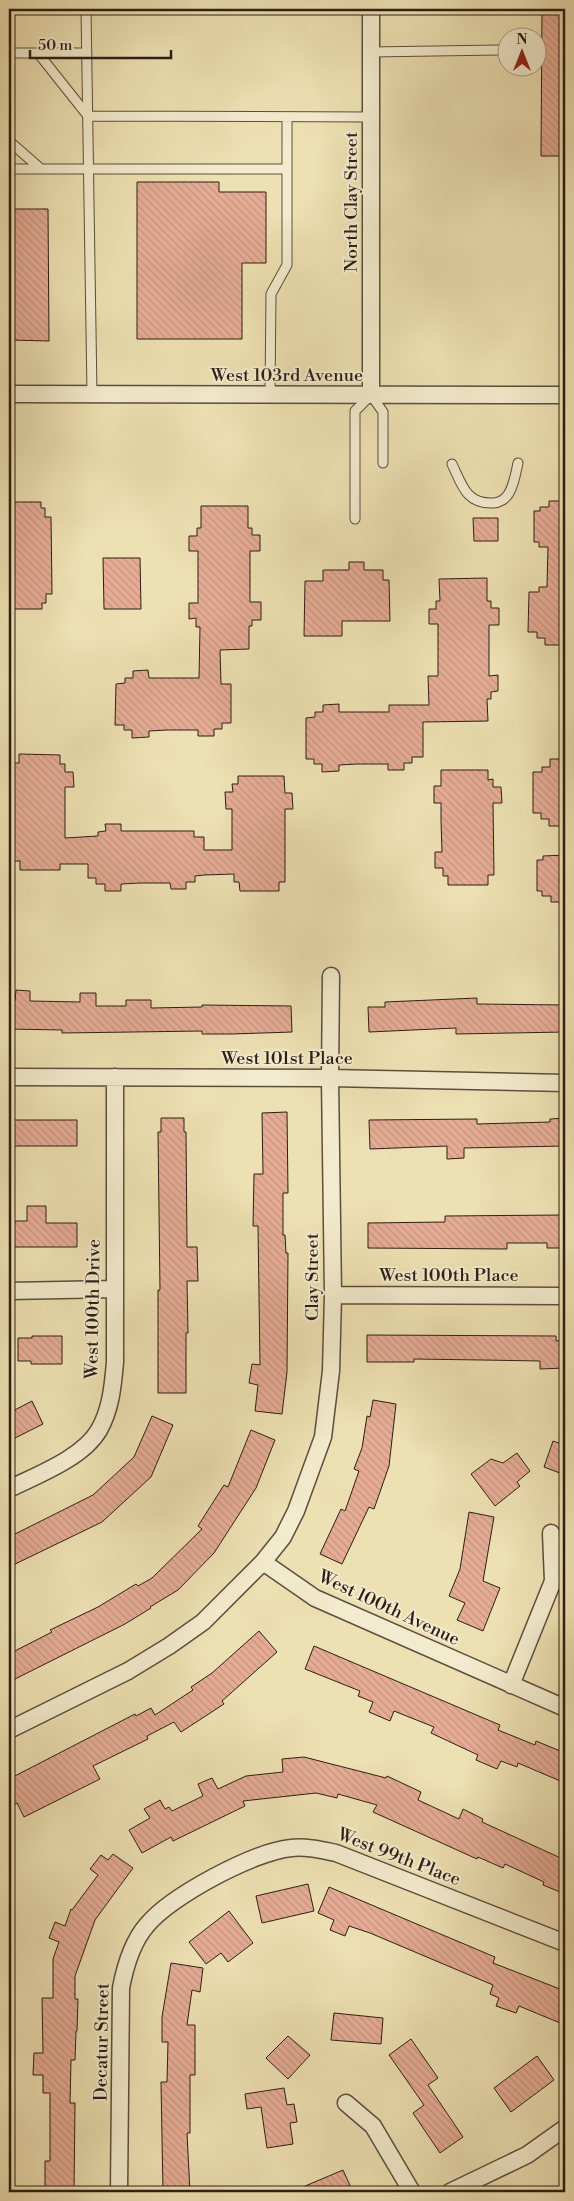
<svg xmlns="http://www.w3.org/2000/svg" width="574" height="2201" font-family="'Libre Bodoni',serif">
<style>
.building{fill:url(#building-back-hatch);stroke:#2c1e17}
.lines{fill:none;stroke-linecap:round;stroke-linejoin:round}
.service-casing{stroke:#5c4e3e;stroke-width:11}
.minor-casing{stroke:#5c4e3e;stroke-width:19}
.service{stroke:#f3ebcd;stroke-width:9}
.minor{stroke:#f3ebcd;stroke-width:16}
.labels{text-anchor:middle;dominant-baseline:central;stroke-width:4;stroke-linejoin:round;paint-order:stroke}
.street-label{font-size:18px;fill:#2c1e17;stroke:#f3ebcd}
</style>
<defs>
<pattern id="building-back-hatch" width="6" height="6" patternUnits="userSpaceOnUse" patternTransform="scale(1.25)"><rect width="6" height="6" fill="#e6ac95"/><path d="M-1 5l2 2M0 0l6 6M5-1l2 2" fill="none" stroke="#c59480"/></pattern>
</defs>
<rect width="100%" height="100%" fill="#ede0b2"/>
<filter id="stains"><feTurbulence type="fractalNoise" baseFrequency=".004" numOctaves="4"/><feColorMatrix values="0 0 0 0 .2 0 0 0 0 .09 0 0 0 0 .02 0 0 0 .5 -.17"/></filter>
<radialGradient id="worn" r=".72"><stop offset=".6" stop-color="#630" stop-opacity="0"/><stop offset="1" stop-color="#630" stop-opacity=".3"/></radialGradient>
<path class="building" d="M542 10H565V156H541Z
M137 182H219V192H266V263H242V339H137Z
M9 209H48L49 341 9 340Z
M549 501H565V638H563V645H545V638H537V632H528L529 592H539V587H547L548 547H539V542H534V511H540V507H549Z
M9 502H41V508H45V517H51L52 594H46V603H42V609H10Z
M201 506H248V528H252V535H260V551H250V602H261V620H252V626H249V649L220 650 221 684H231V723H222V729H214V736H198V730H167L149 731V737L132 738V730H124V725H115L116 684 125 683V678H133V671L148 670 149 678H199L200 627H196V618L189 619V603H198V551H189V536H197V528H201Z
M473 518H498V541H474Z
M103 558H140L141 609H104Z
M349 562H364V570H383V580H389L390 621H342V636H304L305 581H323V570H349Z
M487 578V601H491V608H499V625H489V676L498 675V691L491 692V699H487L488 721 423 722V757H412V763H404V770H388V764H357L339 765V771L322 772V764H314V759H306V718L315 717V712H323V705L339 704V712H389V705H429L428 676H438V624H429V609H436V601H440L439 579Z
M19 754 60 755V764H65V772H73L74 787H65V838L98 836V832L106 831 105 824H121V831H194V837H204V850H232V809H226L225 792H233L232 784H238V776H284L285 793H292L293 809H285V882H279V891H240L239 882H234V874L204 875 195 876V882H186V889H171L170 883H140L121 884V891H105V884H96V878H88V864H60V870H20V861H14V852H9V836H14L13 787H9V771H13V763H19Z
M550 759H565V826H549V819H541V813H533V772H542V767H550Z
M441 770H488V780L493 779V787H501L502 803H493L494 875H488V885H448V876H443V868H435V852H442L441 821V803H434V786H441Z
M565 855V902H551V896H542V891H537V860H543V856Z
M16 990 30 991V1001L80 1002V993H96V1006H126V1000H151V1008L202 1007V1005L291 1006 292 1032 232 1034H202V1031L62 1033V1030L9 1029V1001H15Z
M477 998V1004L565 1005V1032L456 1034V1028L369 1032 368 1007H385V1002Z
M287 1112 288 1193H283V1235H285L286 1253H288L287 1372 282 1414 255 1411 258 1385 249 1383 252 1364 260 1365 258 1226H253L254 1174H263L262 1113Z
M161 1118H184V1132H186L187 1247H197L198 1281H187L188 1333H186V1393H158V1290H160L158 1132H161Z
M565 1118V1146L464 1148V1158L447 1159V1146L370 1149 369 1120 477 1119V1124L550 1122V1119Z
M9 1120H77V1146H9Z
M27 1206H46V1223H77V1247H9V1221H27Z
M565 1215V1248H547V1243H507V1249L368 1248V1223L445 1222V1216Z
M367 1335 556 1336V1341L565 1340V1368L540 1369V1361L482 1360 414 1359V1362H367Z
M32 1336H62V1364H31V1361H18V1338H32Z
M373 1400 396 1404 389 1466 374 1509 369 1507 342 1564 320 1554 341 1509 345 1511 359 1471 354 1469 362 1448 367 1416 370 1417Z
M32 1401 43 1424 9 1441V1413Z
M152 1416 173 1425 151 1477 102 1522 9 1567V1537L93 1495 134 1457Z
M251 1430 275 1440 256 1488 214 1553 178 1590 150 1607 151 1608 125 1624 15 1679 9 1666V1654L52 1632 50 1630 98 1607 136 1584 138 1586 152 1578 202 1529 198 1526 224 1485 228 1487Z
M553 1441 565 1445V1475L544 1467Z
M517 1453 530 1471 517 1482 520 1486 495 1506 471 1474 491 1459 503 1463Z
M469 1512 494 1517 483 1581 500 1588 483 1631 457 1620 465 1603 449 1596 460 1569Z
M259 1631 277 1652 222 1701 224 1704 181 1732 174 1722 147 1736 148 1739 93 1766 100 1779 24 1817 17 1803 9 1808V1779L135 1714 136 1716 151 1708 155 1715 193 1690 191 1687 212 1673Z
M314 1646 500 1725 498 1730 535 1745 536 1741 565 1753V1783L518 1763 517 1767 501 1761 497 1769 476 1760 478 1755 431 1733 434 1727 394 1711 390 1721 369 1712 373 1702 358 1696 360 1691 305 1669Z
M304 1757 386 1778 387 1776 421 1792 418 1800 459 1819 463 1809 483 1819 482 1822 565 1860V1894L543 1885 544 1882 505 1864 503 1868 478 1857 477 1859 373 1812 377 1805 338 1794 337 1798 316 1793 243 1801 245 1806 173 1841 171 1837 142 1853 129 1830 150 1818 144 1809 160 1800 165 1809 169 1807 172 1811 203 1796 198 1784 212 1778 218 1789 246 1776 283 1772 282 1759Z
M113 1854 133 1868 95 1920 75 1976V1999H78L77 2031H76L75 2060H71L70 2103H75L74 2192H45V2161H50V2093H43V2075H33L34 2053H43L42 1998H53V1959L59 1942 49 1938 55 1922 65 1926 71 1909 72 1910 98 1875 90 1869 101 1855 108 1860Z
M308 1884 314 1911 262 1923 256 1896Z
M329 1887 495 1957 493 1963 565 1991V2025L519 2006 516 2013 496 2006 499 1998 490 1994 493 1985 370 1933 349 1926 345 1936 330 1930 334 1920 318 1913Z
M229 1911 253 1943 228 1962 221 1953 206 1964 189 1942Z
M171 1963 203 1968 200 1992 192 1990 187 2025H195V2075H190V2133H187L190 2192H163L161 2082H167L168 2042H162V2017Z
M334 2013 383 2018 381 2044 331 2040Z
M288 2036 310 2055 288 2079 266 2058Z
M411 2039 438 2078 428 2085 463 2137 440 2153 413 2113 424 2105 389 2055Z
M537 2056 554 2080 511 2112 494 2088Z
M284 2088 287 2105 294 2104 297 2122 290 2123 293 2144 267 2148 261 2107 247 2109 245 2094Z
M343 2170 353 2192H291Z"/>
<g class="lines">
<g class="service-casing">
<path id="service" d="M86 9 92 394
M371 52 499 50
M9 53H87
M38 53 88 116 371 117
M287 117V169
M9 141 41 169
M9 169H287V265L271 294 270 395
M452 464C462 485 466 504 493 503 499 503 506 499 509 493 514 485 516 472 518 463
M355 519V411L371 395 383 412V463"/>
</g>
<g class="minor-casing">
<path id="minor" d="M371 9V395
M9 394 565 395
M9 1077 330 1078 565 1083
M9 1291 114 1289
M333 1295 565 1296
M9 1489C37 1475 83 1458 99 1430 111 1409 113 1385 115 1362V1077
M263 1562 315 1598 565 1708
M511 1685 553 1581 551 1533
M9 1730 128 1671 169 1646 203 1622 263 1562 283 1537 296 1511 323 1437 331 1371 333 1295 330 1078 331 976
M346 2103 373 2126 412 2192
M119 2192 121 1988C125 1967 132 1942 147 1925 171 1896 253 1852 291 1848 306 1846 322 1850 336 1853L565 1943
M450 2192 527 2155 565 2128"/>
</g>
<use href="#service" class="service"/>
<use href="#minor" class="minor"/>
</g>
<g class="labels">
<g class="street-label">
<text transform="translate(351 202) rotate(-90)">North Clay Street</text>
<text x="287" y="375">West 103rd Avenue</text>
<text x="287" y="1058">West 101st Place</text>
<text x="449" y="1275">West 100th Place</text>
<text transform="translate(312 1277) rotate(-90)">Clay Street</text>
<text transform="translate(93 1309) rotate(-89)">West 100th Drive</text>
<text transform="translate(389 1608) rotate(25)">West 100th Avenue</text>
<text transform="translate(399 1857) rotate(21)">West 99th Place</text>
<text transform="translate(102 2042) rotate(-89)">Decatur Street</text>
</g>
</g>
<rect width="574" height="2201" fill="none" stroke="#ede0b2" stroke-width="30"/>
<rect x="10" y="10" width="554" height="2181" fill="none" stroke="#2c1e17" stroke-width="2.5"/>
<rect x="15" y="15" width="544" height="2171" fill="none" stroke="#2c1e17"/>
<g transform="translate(522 52)"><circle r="24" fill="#f3ebcd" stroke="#a39984"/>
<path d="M0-4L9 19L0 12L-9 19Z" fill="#8f2418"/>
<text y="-8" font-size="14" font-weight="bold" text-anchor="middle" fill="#2c1e17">N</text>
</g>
<path d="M30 50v8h141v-8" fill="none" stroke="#2c1e17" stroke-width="2.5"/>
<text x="38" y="50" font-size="15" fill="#2c1e17" stroke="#f3ebcd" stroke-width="4" paint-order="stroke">50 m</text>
<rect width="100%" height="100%" filter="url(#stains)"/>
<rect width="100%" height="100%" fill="url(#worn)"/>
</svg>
